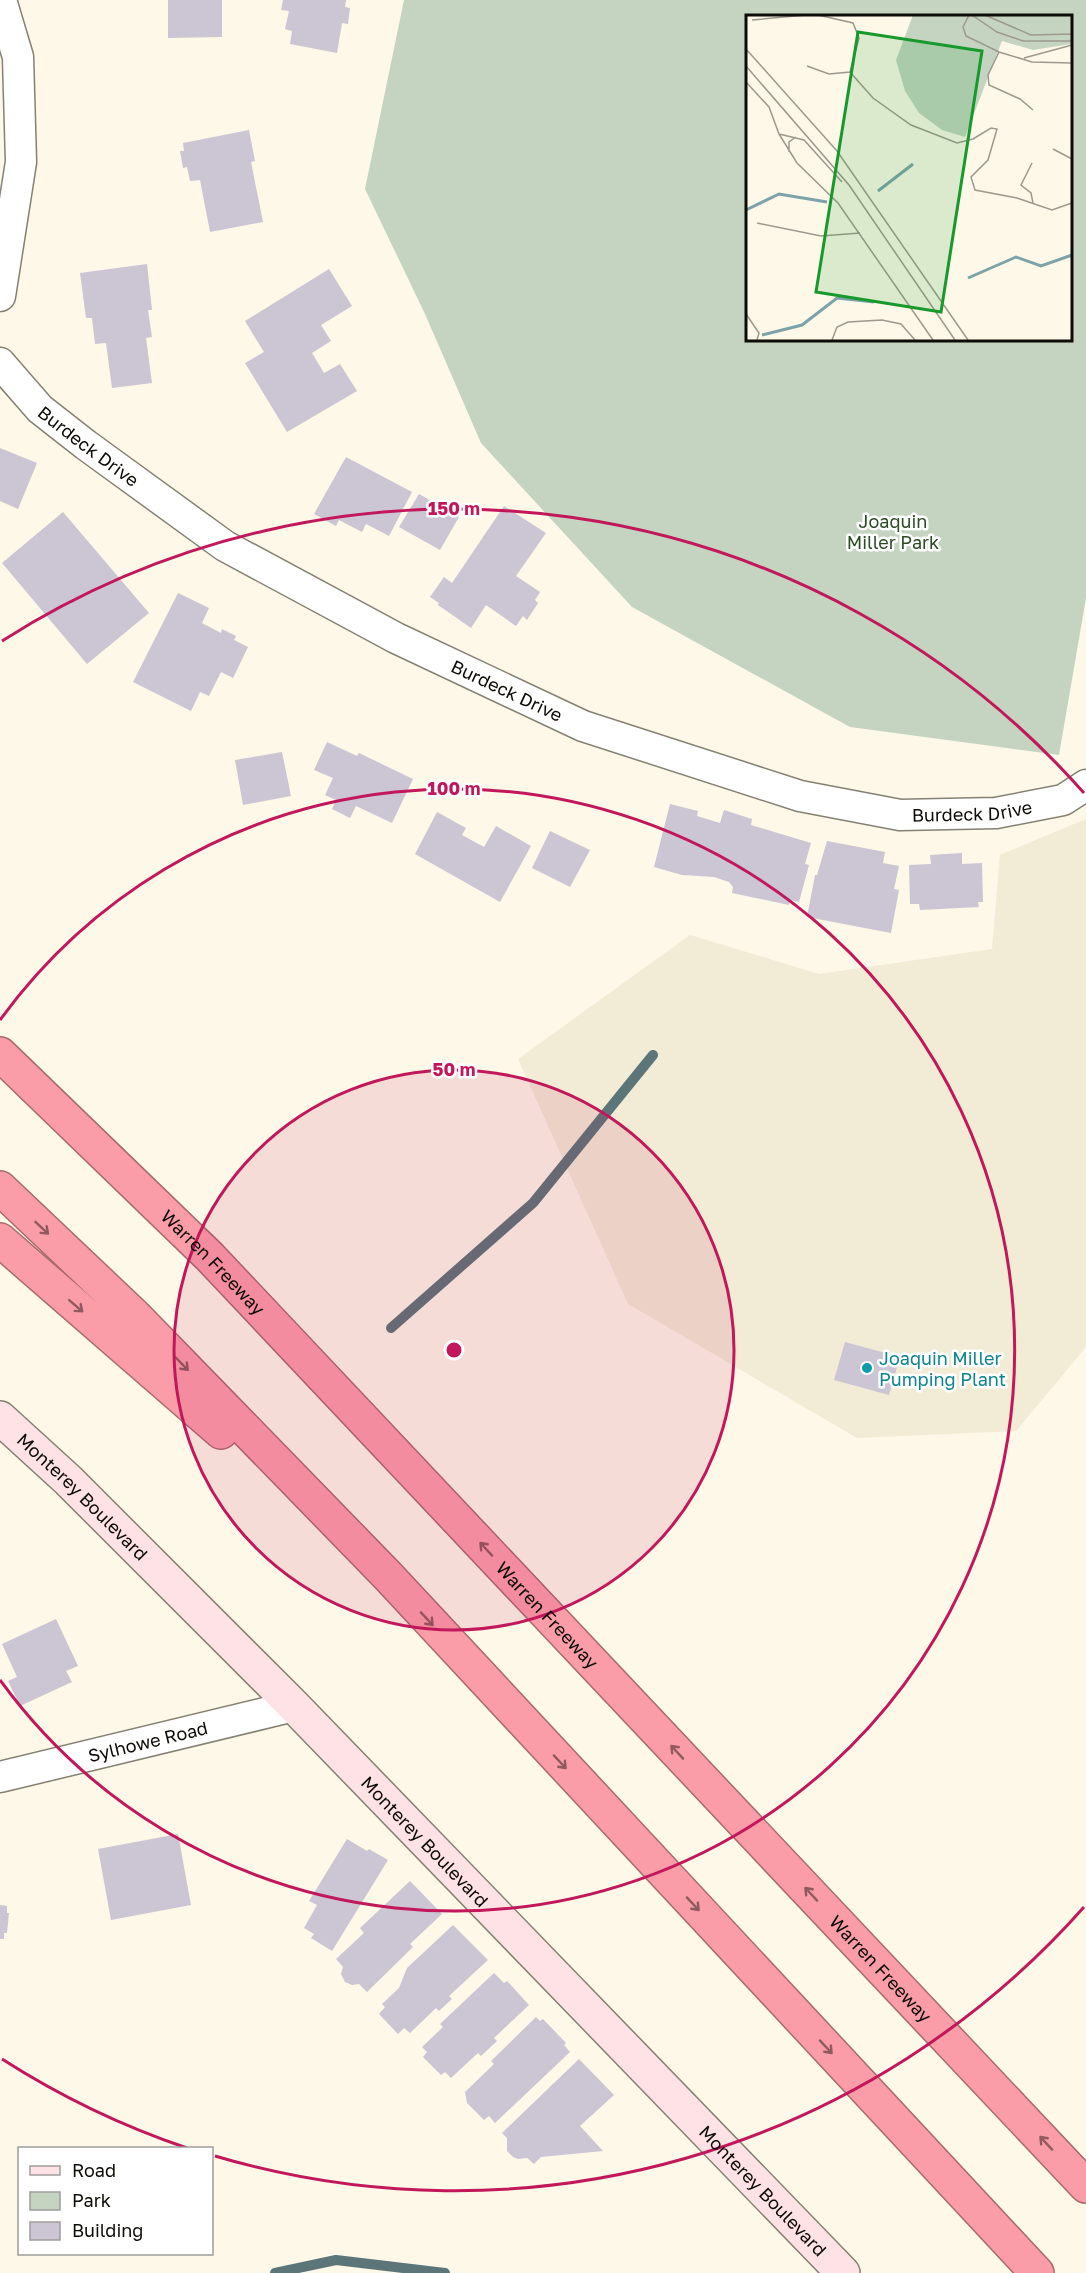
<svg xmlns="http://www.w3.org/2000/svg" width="1086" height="2273" font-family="'Golos Text',sans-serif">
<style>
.built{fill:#f2ebd5}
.green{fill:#c4d4c0;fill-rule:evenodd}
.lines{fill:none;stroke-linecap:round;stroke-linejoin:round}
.stream{stroke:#5b7579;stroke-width:10}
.building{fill:#cbc5d4}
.street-casing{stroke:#858172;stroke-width:33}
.secondary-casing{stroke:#858172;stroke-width:36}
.highway-casing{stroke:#a76a6f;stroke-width:36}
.street{stroke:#fff;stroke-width:30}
.secondary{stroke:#fee2e5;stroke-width:33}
.highway{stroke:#fa9da8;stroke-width:33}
.oneway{stroke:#8f5b5f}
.ring{fill:none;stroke:#c2185b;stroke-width:3}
.culture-dot{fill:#0f9aa8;stroke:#fff;stroke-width:2}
.labels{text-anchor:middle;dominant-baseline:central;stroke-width:5;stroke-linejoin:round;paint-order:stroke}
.street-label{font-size:18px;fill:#0d0b06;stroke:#fff}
.park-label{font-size:18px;fill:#2b4b24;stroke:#fff}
.culture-label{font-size:18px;fill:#0d838f;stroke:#fff;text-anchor:start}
.inset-river{fill:none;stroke:#7ca2aa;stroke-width:3}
.inset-road{fill:none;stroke:#9d998e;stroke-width:1.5}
.view{fill:#18992d;fill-opacity:0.15;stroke:#18992d;stroke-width:3}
.inset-edge{fill:none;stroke:#0d0b06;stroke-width:3}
.centre{fill:#c2185b;stroke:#fff;stroke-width:3}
.ring-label{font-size:18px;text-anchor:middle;font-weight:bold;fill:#c2185b;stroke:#fff;stroke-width:5;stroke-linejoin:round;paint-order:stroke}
</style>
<rect width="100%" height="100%" fill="#fdf8e8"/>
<path class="built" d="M1086 819V1347L1016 1431 857 1438 628 1304 518 1059 690 935 819 974 992 949 1000 855Z"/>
<path class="green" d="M404 0H1086V598L1059 755 850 727 632 607 481 443 425 314 365 189ZM747 16H1070V339H747Z"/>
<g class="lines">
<path class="stream" d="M391 1328 533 1203 653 1055
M275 2273 336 2260 445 2273"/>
</g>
<path class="building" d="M168 0H222V37L168 38Z
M283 0H346L345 7 350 8 348 24 342 23 337 53 290 44 292 31 285 29 289 11 281 10Z
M249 130 255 161 251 162 263 222 210 232 200 180 190 181 187 167 183 168 180 151H184L183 143Z
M147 264 152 310H148L152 337 146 338 152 383 112 388 106 343 95 344 92 318H86L80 273Z
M329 269 352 306 321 325 331 341 312 353 324 373 340 364 357 391 287 432 245 363 264 352 245 321Z
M0 448 37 463 18 509 0 501Z
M346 457 412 492 389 536 366 524 362 532 339 520 336 526 314 514Z
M419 494 459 517 440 550 399 527Z
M504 506 546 533 516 576 540 592 535 600 538 603 527 620 523 616 516 626 486 605 471 628 438 605 439 603 430 597 444 577 452 583Z
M63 512 149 613 87 664 2 563Z
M178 593 209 608 202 623 221 633 222 629 236 636 234 640 248 647 233 678 221 672 209 696 200 692 191 711 133 682Z
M327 742 357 756 359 753 413 779 392 823 356 806 350 818 332 809 336 800 325 795 333 778 314 770Z
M282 752 291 796 243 805 235 760Z
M670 804 698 811 697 816 720 823 724 810 752 819 751 825 811 843 805 864 809 865 799 902 790 900 789 905 732 893 733 887 729 882 714 877 682 875 654 867Z
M437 812 466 828 462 835 484 847 496 826 531 846 500 902 415 854Z
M550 831 590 850 570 887 532 868Z
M827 841 885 852 883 863 899 866 894 889 899 890 891 933 807 917 815 875H817Z
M962 853V864L982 863 983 902H978L979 907 920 910 919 904H910L909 865 931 864 930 855Z
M845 1342 900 1357 889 1395 834 1380Z
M56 1619 78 1666 66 1671 72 1682 20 1706 8 1681 17 1677 2 1644Z
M178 1834 191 1905 111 1920 98 1849Z
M347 1839 367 1851 369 1849 388 1860 332 1951 311 1938 314 1934 304 1928 317 1905 309 1901Z
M410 1881 442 1914 410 1944 413 1947 367 1992 359 1984 352 1985 345 1982 341 1974 343 1967 336 1959 364 1933 360 1928Z
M0 1905 7 1906V1913H9L7 1933H4V1939H0Z
M453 1925 488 1960 449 1996 452 1999 439 2011 436 2008 410 2033 404 2028 398 2034 379 2014 385 2007 382 2004 399 1988 407 1968Z
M494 1973 504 1983 507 1981 529 2005 494 2038 497 2041 481 2056 478 2053 451 2078 445 2072 441 2075 423 2057 427 2052 422 2047 443 2027 440 2024Z
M536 2017 540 2021 543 2019 566 2043 564 2045 570 2052 495 2123 489 2116 484 2120 467 2103 465 2092 494 2064 491 2061Z
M579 2059 614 2095 580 2126 603 2151 541 2157 534 2164 527 2158 518 2159 513 2157 507 2151V2138L502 2133Z"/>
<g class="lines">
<g class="street-casing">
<g id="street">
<path d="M0 296 21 162 18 57 1 0"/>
<path id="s1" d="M0 363 40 409 86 445 225 546 396 638 583 726 800 796 900 815 996 813 1063 800 1086 785"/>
<path id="s2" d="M0 1777 294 1706"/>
</g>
</g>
<g class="secondary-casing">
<g id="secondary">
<path id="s3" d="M0 1418 68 1480 294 1706 843 2273"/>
</g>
</g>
<g class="highway-casing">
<g id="highway">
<path id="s4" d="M0 1054 210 1257 1086 2186"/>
<path d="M0 1188 136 1317 388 1576 1037 2273"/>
<path d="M0 1240 221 1432"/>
</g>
</g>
<use href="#street" class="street"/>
<use href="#secondary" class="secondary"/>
<use href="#highway" class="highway"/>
</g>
<defs><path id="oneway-shaft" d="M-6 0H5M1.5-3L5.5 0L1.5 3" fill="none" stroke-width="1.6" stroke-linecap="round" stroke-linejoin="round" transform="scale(1.5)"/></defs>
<g class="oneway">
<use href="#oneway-shaft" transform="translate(42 1228) rotate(43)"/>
<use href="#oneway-shaft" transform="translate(76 1306) rotate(41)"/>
<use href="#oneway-shaft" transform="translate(182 1364) rotate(46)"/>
<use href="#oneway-shaft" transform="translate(486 1549) rotate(-133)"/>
<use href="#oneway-shaft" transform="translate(427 1619) rotate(47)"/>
<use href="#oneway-shaft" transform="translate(677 1752) rotate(-133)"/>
<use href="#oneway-shaft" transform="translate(560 1762) rotate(47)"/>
<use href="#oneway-shaft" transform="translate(811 1894) rotate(-133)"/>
<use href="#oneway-shaft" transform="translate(693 1904) rotate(47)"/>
<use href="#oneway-shaft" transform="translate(826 2047) rotate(47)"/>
<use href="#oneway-shaft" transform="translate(1046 2143) rotate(-133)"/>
</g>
<circle cx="454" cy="1350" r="280" fill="#c2185b" fill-opacity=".12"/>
<g class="ring">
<circle cx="454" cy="1350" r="280"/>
<path d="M0 1020A561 561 0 1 1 0 1680"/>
<path d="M1084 1907A841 841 0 0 1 215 2156M187 2148A841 841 0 0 1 2 2059M2 641A841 841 0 0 1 1084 793"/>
</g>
<circle class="culture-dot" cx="867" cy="1368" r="6"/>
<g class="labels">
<g class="street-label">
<text stroke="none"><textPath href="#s1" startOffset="122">Burdeck Drive</textPath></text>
<text stroke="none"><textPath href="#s1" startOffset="608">Burdeck Drive</textPath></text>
<text stroke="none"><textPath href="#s1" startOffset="1094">Burdeck Drive</textPath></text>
<text stroke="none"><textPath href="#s4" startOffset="298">Warren Freeway</textPath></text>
<text stroke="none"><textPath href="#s3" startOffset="114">Monterey Boulevard</textPath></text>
<text stroke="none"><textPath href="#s4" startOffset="784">Warren Freeway</textPath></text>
<text stroke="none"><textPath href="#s2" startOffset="152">Sylhowe Road</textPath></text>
<text stroke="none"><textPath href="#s3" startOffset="600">Monterey Boulevard</textPath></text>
<text stroke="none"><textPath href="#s4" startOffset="1270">Warren Freeway</textPath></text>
<text stroke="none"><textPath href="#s3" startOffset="1086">Monterey Boulevard</textPath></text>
</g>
<g class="park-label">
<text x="893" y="521">Joaquin<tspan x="893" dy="21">Miller Park</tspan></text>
</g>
<g class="culture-label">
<text x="879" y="1358">Joaquin Miller<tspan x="879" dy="21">Pumping Plant</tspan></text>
</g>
</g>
<g transform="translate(746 15)">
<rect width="326" height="326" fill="#fdf8e8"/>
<path d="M167 0H325V29L287 35 256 26 219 122 196 115 173 98 159 76 150 45Z" fill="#c4d4c0"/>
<path class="inset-river" d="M132 176 167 149M0 195 33 179 81 187M222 263 270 242 295 251 326 240M16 320 56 310 91 283 128 287"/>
<path class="inset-road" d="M72 0 107 8 113 23 104 57 127 83 165 110 211 128 227 124 245 113 251 114 242 145 225 162 229 175 271 183 306 195 326 188M223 0 217 12 220 21 253 37 286 47 326 48M226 0 251 17 277 26H326M239 0 285 20 326 19M6 5 60 0M0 34 91 136 222 325M253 37 242 60 243 70 274 84 287 95M278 43 326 30M0 51 103 170 209 325M61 51 83 59 104 57M0 67 23 92 33 119M33 119 51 148 92 188 187 325M33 119 58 125 96 167M307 134 326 144M43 137V127L50 122M286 148 275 170 285 178 287 188M11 208 75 221 114 218M0 299 13 318 11 325M86 325 91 312 102 307 136 305 155 309 169 325"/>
<path class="view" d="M112 17 236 36 195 297 70 277Z"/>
<rect width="326" height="326" class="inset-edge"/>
</g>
<circle cx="454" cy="1350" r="9" class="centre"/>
<g class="ring-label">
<text x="454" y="515">150 m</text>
<text x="454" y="795">100 m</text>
<text x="454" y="1076">50 m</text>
</g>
<rect x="18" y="2147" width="195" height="108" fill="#ffffff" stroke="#9e9d9b" stroke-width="1.5"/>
<rect x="30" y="2166" width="30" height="9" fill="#fee2e5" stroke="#9e9d9b" stroke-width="1.5"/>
<text x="72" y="2177" font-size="18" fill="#0d0b06">Road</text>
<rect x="30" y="2192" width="30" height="18" fill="#c4d4c0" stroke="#9e9d9b" stroke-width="1.5"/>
<text x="72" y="2207" font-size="18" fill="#0d0b06">Park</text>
<rect x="30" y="2222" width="30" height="18" fill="#cbc5d4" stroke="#9e9d9b" stroke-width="1.5"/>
<text x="72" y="2237" font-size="18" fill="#0d0b06">Building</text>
</svg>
